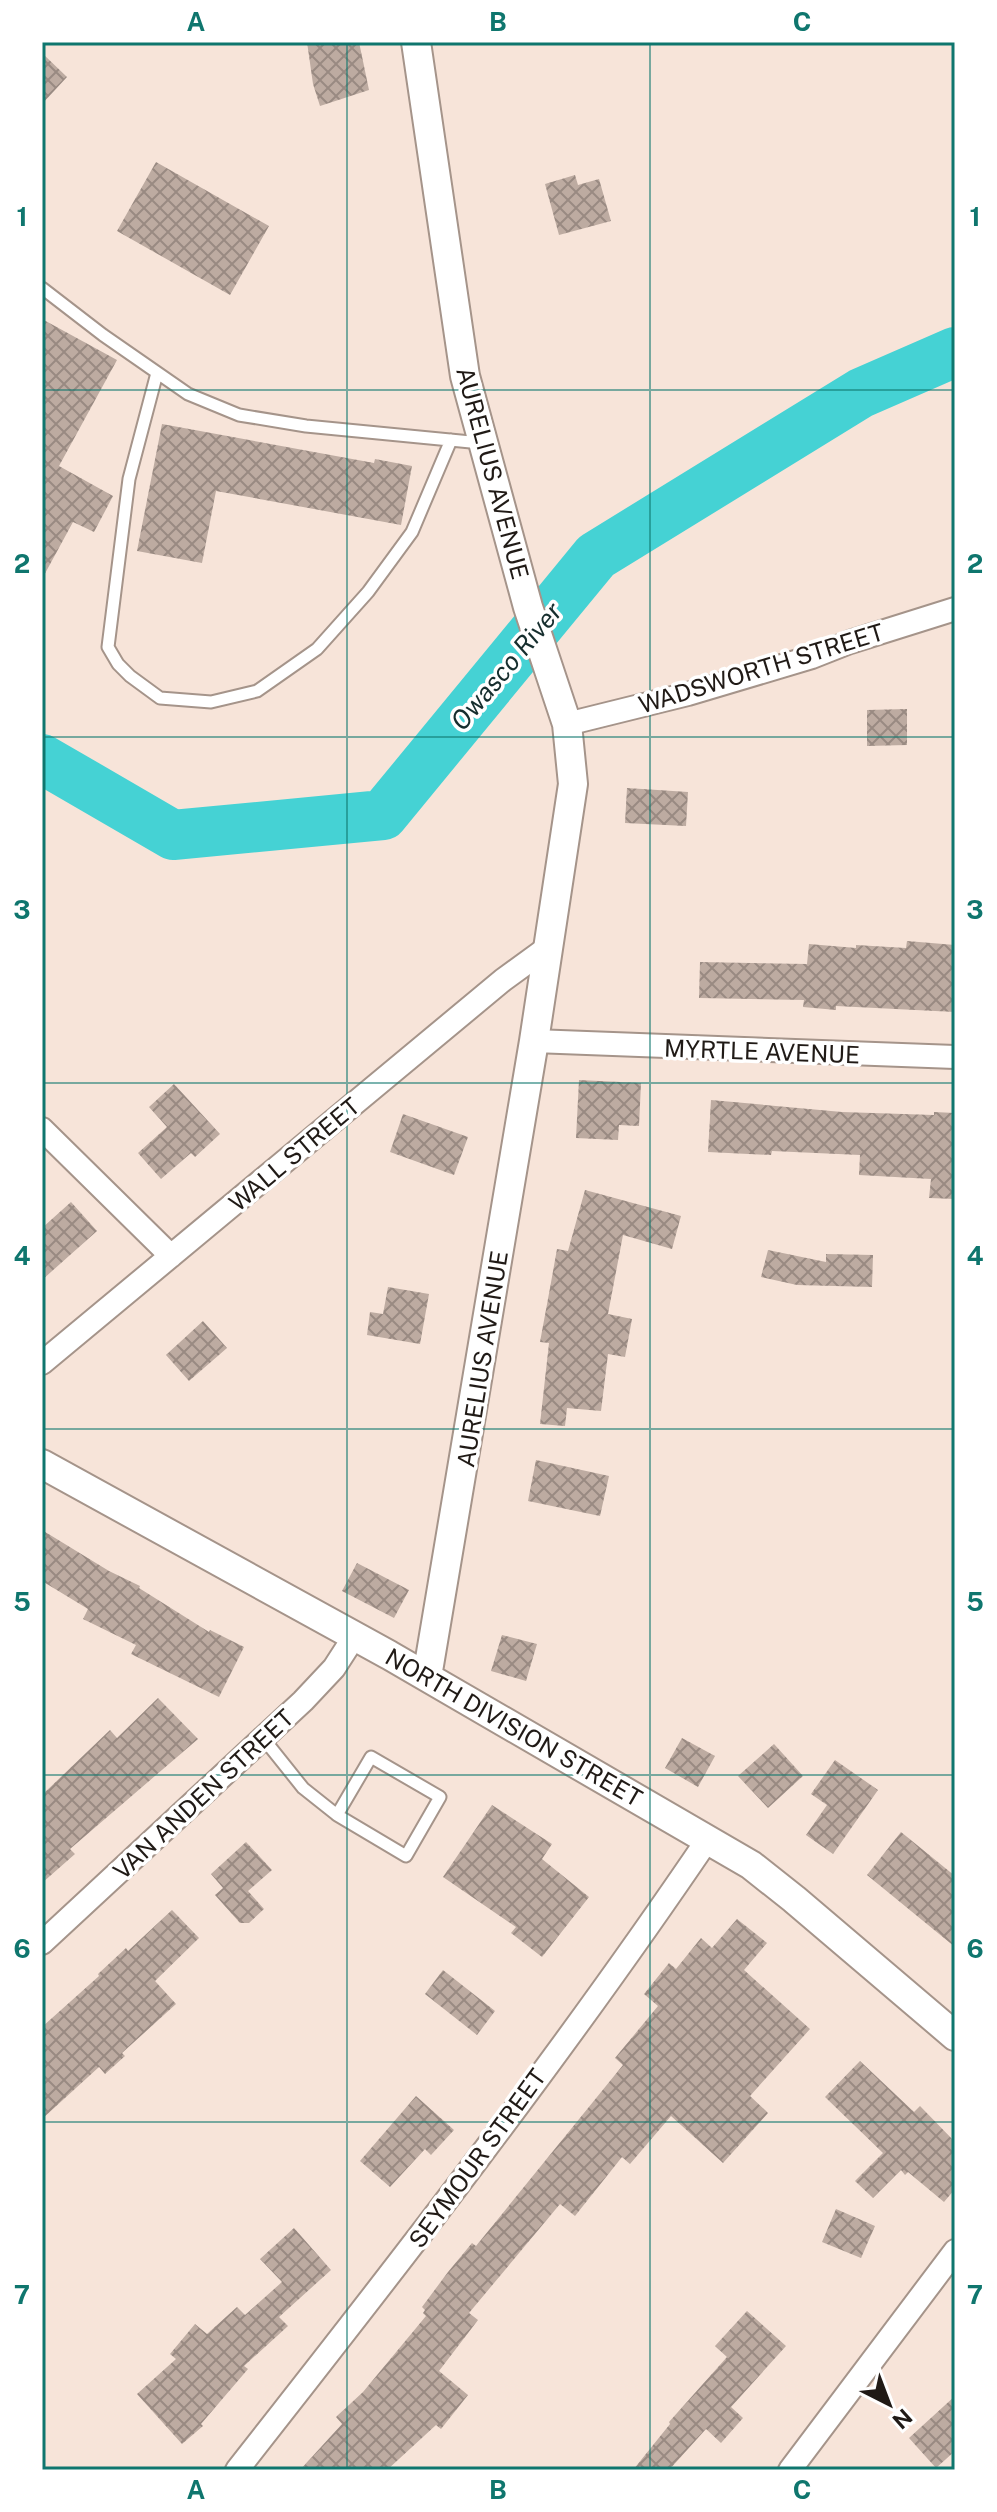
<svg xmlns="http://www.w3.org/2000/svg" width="997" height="2512" font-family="'Public Sans',sans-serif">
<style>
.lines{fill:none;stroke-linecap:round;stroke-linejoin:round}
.river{stroke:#45d2d4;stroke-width:50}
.building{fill:url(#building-cross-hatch)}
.service-casing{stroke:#a5948a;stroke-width:15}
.minor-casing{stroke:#a5948a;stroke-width:26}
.tertiary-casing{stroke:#a5948a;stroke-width:32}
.service{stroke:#fff;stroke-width:11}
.minor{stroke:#fff;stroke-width:22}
.tertiary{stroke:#fff;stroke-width:28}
.grid{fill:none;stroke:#0f766e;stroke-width:2;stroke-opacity:0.55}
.labels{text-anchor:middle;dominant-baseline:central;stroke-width:7;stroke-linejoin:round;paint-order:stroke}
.street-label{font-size:24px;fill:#201a16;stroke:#fff}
.water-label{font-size:26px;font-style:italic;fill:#162e2e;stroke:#fff}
.neatline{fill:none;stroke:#0f766e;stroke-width:3}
.grid-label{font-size:26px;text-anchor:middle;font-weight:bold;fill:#0f766e}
</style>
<defs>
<pattern id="building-cross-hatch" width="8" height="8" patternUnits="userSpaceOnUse" patternTransform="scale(2)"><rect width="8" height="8" fill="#bdaba1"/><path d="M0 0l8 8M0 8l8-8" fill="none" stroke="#998a82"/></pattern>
</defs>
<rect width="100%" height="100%" fill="#f7e4d9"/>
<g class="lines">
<path class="river" d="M42 759 173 835 383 815 596 556 861 393 955 352"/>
</g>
<path class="building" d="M307 42H359L369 90 320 106 313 84Z
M42 53 67 77 42 104Z
M156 162 269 226 230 295 117 231Z
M575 175 578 185 599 179 611 221 559 235 545 184Z
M42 319 117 360 59 466 113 496 94 532 73 522 42 579Z
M162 424 374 463 375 459 412 466 401 525 216 491 202 563 137 551Z
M907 709V745L867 746V710Z
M627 788 688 792 686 826 625 823Z
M907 941 955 945V1012L836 1006V1010L803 1007 804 1000 699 998 700 962 807 964 809 944 856 948V945L906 948Z
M579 1080 641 1083 639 1126 619 1125 618 1140 576 1138Z
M174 1084 220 1134 195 1157 191 1153 161 1179 138 1153 167 1127 149 1107Z
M711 1100 842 1112 934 1115V1112L955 1113V1199L929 1198 931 1179 859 1175 860 1155 772 1151 771 1155 708 1152Z
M403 1114 468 1137 454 1175 390 1152Z
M585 1190 681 1216 672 1249 623 1235 608 1314 632 1319 625 1357 608 1354 601 1411 567 1408 565 1426 540 1424 549 1343 540 1342 550 1288 557 1249 568 1251Z
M71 1202 97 1231 42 1280V1228Z
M768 1250 826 1262V1254L873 1255 872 1287 797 1285 761 1277Z
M388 1287 429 1294 420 1344 367 1335 370 1312 383 1314Z
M203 1321 227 1348 189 1381 166 1355Z
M536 1460 609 1476 600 1516 528 1501Z
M42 1530 109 1571 140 1586 139 1588 209 1632 210 1630 244 1647 219 1697 131 1654 136 1645 83 1619 88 1609 42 1581Z
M357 1563 409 1590 394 1618 342 1591Z
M502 1635 537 1644 526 1681 491 1671Z
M158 1698 198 1739 70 1849 75 1854 42 1883V1795L110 1730 117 1738Z
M682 1738 715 1756 698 1787 665 1768Z
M774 1744 803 1776 768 1808 738 1776Z
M835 1760 878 1790 833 1854 806 1835 827 1805 811 1794Z
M492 1805 552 1844 542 1859 589 1897 542 1957 511 1933 516 1927 443 1877Z
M901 1832 955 1876V1947L867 1875Z
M246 1842 272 1870 248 1891 264 1909 249 1923H240L215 1895 223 1888 211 1874Z
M172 1910 199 1938 155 1981 176 2004 122 2053 125 2056 105 2074 99 2067 42 2119V2027L99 1976 98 1974 126 1948 128 1951Z
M737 1919 767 1943 744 1970 810 2029 750 2096 768 2113 723 2163 671 2116 630 2164 622 2157 575 2216 560 2204 469 2313 478 2320 439 2371 468 2395 441 2429 436 2425 387 2470H300L342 2424 336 2417 363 2392 426 2316 423 2313 425 2310 422 2307 448 2272 472 2243 476 2246 623 2065 615 2058 658 2006 644 1994 669 1963 676 1969 701 1938 712 1948Z
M443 1970 495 2011 477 2035 425 1994Z
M860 2061 914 2112 920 2106 955 2142V2189L944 2202 908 2172 905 2175 901 2170 873 2198 855 2181 883 2153 825 2097Z
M416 2096 454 2130 431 2155 425 2149 390 2187 360 2161Z
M836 2209 875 2226 861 2258 822 2242Z
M294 2228 331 2270 279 2317 288 2326 244 2366 248 2369 201 2424 203 2426 182 2444 137 2394 176 2359 170 2354 195 2324 207 2334 237 2307 245 2315 282 2282 260 2259Z
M747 2311 786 2346 731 2407 743 2418 721 2443 706 2429 669 2470H633L670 2424 669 2422 727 2357 715 2346Z
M955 2396V2451L936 2468 909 2438Z"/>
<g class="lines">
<g class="service-casing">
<path id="service" d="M42 288 103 335 188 394 239 415 306 426 481 443
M157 373 129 479 108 647 118 664 130 676 160 698 211 702 257 691 317 649 368 592 412 532 451 440
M263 1738 303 1788 337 1815 406 1856 440 1797 371 1757 337 1815"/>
</g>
<g class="minor-casing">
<path id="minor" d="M567 724 688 694 812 657 850 642 955 609
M534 1041 955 1057
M42 1129 171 1256
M42 1363 503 980 547 948
M42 1943 303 1701 334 1668 354 1637
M237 2470C399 2264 561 2056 708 1839
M790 2470 955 2251"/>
</g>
<g class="tertiary-casing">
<path id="tertiary" d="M416 42 465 376 528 607 567 724 573 784 534 1041 427 1677
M42 1464 389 1655 751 1865 794 1899 955 2036"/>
</g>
<use href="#service" class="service"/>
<use href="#minor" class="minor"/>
<use href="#tertiary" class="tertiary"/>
</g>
<path class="grid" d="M347 42V2470M650 42V2470M42 390H955M42 737H955M42 1083H955M42 1429H955M42 1775H955M42 2122H955"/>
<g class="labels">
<g class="street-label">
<text transform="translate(493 473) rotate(75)">AURELIUS AVENUE</text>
<text transform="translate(761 668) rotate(-17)">WADSWORTH STREET</text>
<text transform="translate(762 1051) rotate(2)">MYRTLE AVENUE</text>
<text transform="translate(294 1154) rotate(-40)">WALL STREET</text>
<text transform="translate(482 1359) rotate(-81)">AURELIUS AVENUE</text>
<text transform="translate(514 1727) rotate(30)">NORTH DIVISION STREET</text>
<text transform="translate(203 1794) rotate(-43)">VAN ANDEN STREET</text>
<text transform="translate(477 2158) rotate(-54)">SEYMOUR STREET</text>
</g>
<g class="water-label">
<text transform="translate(506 666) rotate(-50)">Owasco River</text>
</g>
</g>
<rect width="997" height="2512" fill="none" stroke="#ffffff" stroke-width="88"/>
<g transform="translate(889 2404) rotate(138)" stroke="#ffffff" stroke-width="6" paint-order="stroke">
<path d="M0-6L14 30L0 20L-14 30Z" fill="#201a16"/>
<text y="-12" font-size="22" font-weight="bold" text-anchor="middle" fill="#201a16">N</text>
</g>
<rect x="44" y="44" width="909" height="2424" class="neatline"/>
<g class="grid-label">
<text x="196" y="31">A</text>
<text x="498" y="31">B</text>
<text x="802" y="31">C</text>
<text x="22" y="226">1</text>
<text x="975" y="226">1</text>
<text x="22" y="573">2</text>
<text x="975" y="573">2</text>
<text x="22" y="919">3</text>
<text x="975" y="919">3</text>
<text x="22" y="1265">4</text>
<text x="975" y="1265">4</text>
<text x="22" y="1611">5</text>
<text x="975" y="1611">5</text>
<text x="22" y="1958">6</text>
<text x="975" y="1958">6</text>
<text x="22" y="2304">7</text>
<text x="975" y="2304">7</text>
<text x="196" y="2499">A</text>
<text x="498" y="2499">B</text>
<text x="802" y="2499">C</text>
</g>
</svg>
